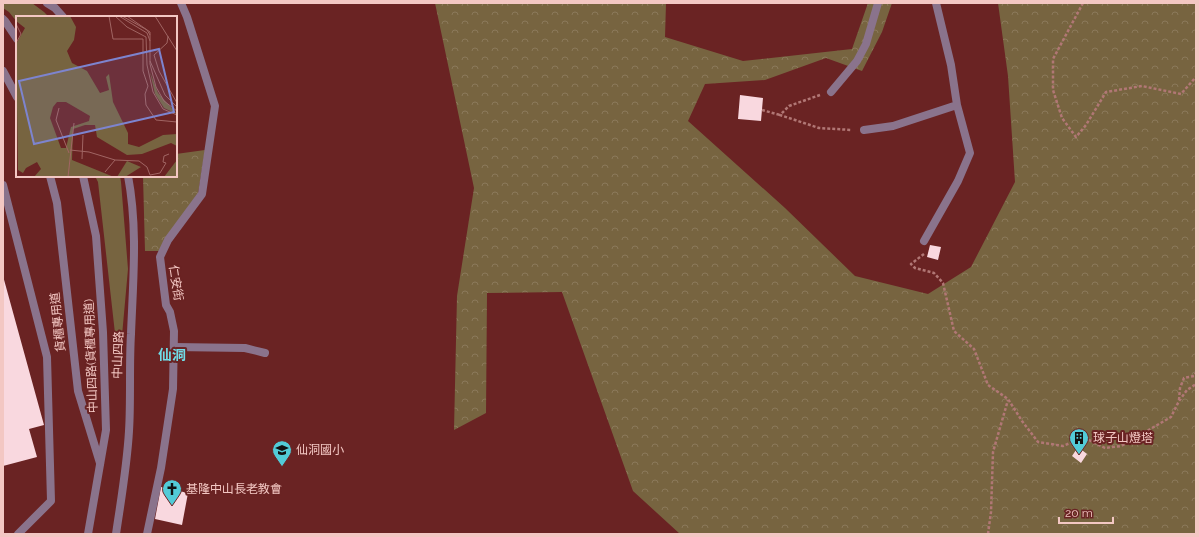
<svg xmlns="http://www.w3.org/2000/svg" width="1199" height="537" font-family="Raleway,'Noto Sans TC',sans-serif">
<style>
.grass{fill:#776440}
.forest{fill:url(#forest-crowns)}
.building{fill:#f9d8df}
.lines{fill:none;stroke-linecap:round;stroke-linejoin:round}
.path{stroke:#b17775;stroke-width:2.5;stroke-dasharray:3 2;stroke-linecap:butt}
.service{stroke:#8a738c;stroke-width:8}
.minor{stroke:#8a738c;stroke-width:8}
.tertiary{stroke:#8a738c;stroke-width:8}
.labels{text-anchor:middle;dominant-baseline:central;stroke-width:4;stroke-linejoin:round;paint-order:stroke}
.street-label{font-size:12px;fill:#f3c7c3;stroke:#6a2323}
.poi-label{font-size:12px;fill:#f3c7c3;stroke:#6a2323;text-anchor:start}
.quarter-label{font-size:14px;font-weight:bold;fill:#71dce7;stroke:#6a2323}
.inset-road{fill:none;stroke:#a16563;stroke-width:1}
.view{fill:#7d84cf;fill-opacity:0.15;stroke:#7d84cf;stroke-width:2}
.inset-edge{fill:none;stroke:#f3c7c3;stroke-width:2}
</style>
<defs>
<pattern id="forest-crowns" width="20" height="18" patternUnits="userSpaceOnUse"><rect width="20" height="18" fill="#776440"/><path d="M2 6a3 3 0 1 1 6 0M12 15a3 3 0 1 1 6 0" fill="none" stroke="#8b795a"/></pattern>
</defs>
<rect width="100%" height="100%" fill="#6a2323"/>
<path class="grass" d="M3 3H32L44 12 49 17H17V22L9 12 3 8Z
M95 176H120L121 182 128 269 119 369 98 182Z"/>
<path class="forest" d="M435 3H666L665 37 743 61 852 49 868 3H892L882 32 862 71 826 58 765 80 705 84 688 121 785 208 855 276 928 294 971 267 1015 182 1008 76 998 3H1196V534H680L633 491 562 292 487 293 486 413 454 430 457 296 474 188Z
M205 150 198 194 159 251H145L143 176H176V154Z"/>
<path class="building" d="M740 95 763 98 761 121 738 119Z
M930 245 941 247 938 260 927 257Z
M3 276 44 425 29 429 37 457 3 466Z
M1078 447 1087 454 1081 463 1072 456Z
M161 487 188 493 182 525 155 519Z"/>
<g class="lines">
<path class="path" d="M1083 3 1053 59V90L1062 118 1076 137 1086 125 1106 92 1142 86 1181 94 1196 77
M820 95 789 106 780 115 819 128 852 130
M762 110 780 115
M924 254 911 264 915 268 934 273 943 283 954 331 974 349 988 385 1008 399 1022 421 1038 442 1063 446 1080 439 1085 438 1105 448 1121 446 1171 417 1179 401 1187 390 1196 384
M1179 400 1180 388 1184 378 1194 376 1196 373
M988 534 991 512 993 452 1008 400"/>
<path class="service" d="M864 130 893 126 957 105
M3 185 47 357 51 501 18 534
M924 241 958 181 970 153 957 105 951 65 936 3
M174 347 245 348 265 353"/>
<path class="minor" d="M3 71 17 97
M831 92 857 61 866 44 878 3
M50 176 57 203 78 391 100 463
M147 534 161 468 173 389 174 331 170 312 166 305 160 257 168 240 202 194 215 106 187 17 181 3"/>
<path class="tertiary" d="M47 3 55 8 63 17
M3 19 5 21 17 39
M83 176 96 236 103 332 106 430 88 534
M116 534C121 500 127 466 129 431 131 399 129 366 131 334 133 281 138 228 128 176"/>
</g>
<defs>
<g id="building-pin" transform="scale(1)"><path d="M0 17L-7.5 6A9.5 9.5 0 1 1 7.5 6Z" fill="#52cbd7" stroke="#6a2323"/><path d="M-4-6H4V6H1V3H-1V6H-4ZM-2.5-4.3h1.7v1.8h-1.7ZM.8-4.3h1.7v1.8H.8ZM-2.5-1h1.7V.8h-1.7ZM.8-1h1.7V.8H.8Z" fill="#111"/></g>
<g id="school-pin" transform="scale(1)"><path d="M0 17L-7.5 6A9.5 9.5 0 1 1 7.5 6Z" fill="#52cbd7" stroke="#6a2323"/><path d="M0-5L7-2L0 1L-7-2ZM-4 1L0 2.5L4 1V4Q0 6-4 4Z" fill="#111"/></g>
<g id="church-pin" transform="scale(1)"><path d="M0 17L-7.5 6A9.5 9.5 0 1 1 7.5 6Z" fill="#52cbd7" stroke="#6a2323"/><path d="M-1.2-6h2.4v3.5h3.3v2.4h-3.3V6h-2.4V-.1h-3.3v-2.4h3.3Z" fill="#111"/></g>
</defs>
<g fill-rule="evenodd">
<use href="#building-pin" x="1079" y="438"/>
<use href="#school-pin" x="282" y="450"/>
<use href="#church-pin" x="172" y="489"/>
</g>
<g class="labels">
<g class="street-label">
<text transform="translate(176 283) rotate(81)">仁安街</text>
<text transform="translate(58 322) rotate(-96)">貨櫃專用道</text>
<text transform="translate(118 355) rotate(-88)">中山四路</text>
<text transform="translate(91 356) rotate(-92)">中山四路(貨櫃專用道)</text>
</g>
<g class="poi-label">
<text x="1093" y="438">球子山燈塔</text>
<text x="296" y="450">仙洞國小</text>
<text x="186" y="489">基隆中山長老教會</text>
</g>
<g class="quarter-label">
<text x="172" y="355">仙洞</text>
</g>
</g>
<g transform="translate(16 16)">
<rect width="161" height="161" fill="#6a2323"/>
<path d="M134 56 142 77 161 98 148 92 139 78Z" fill="#776440"/>
<path d="M0 0H54L60 11 58 24 51 35 56 47 71 55 84 77 93 74 90 61 93 58 97 86 112 117V128L123 131 147 119 161 118V130L155 127 126 138 111 139 81 121 79 109H69L57 113 56 144 98 161H18L25 153 21 146 10 152 7 157 2 154 0 28 9 12 0 5ZM41 86H50L74 100 73 105 55 111 50 132H45L34 102 37 91ZM161 144V161H148ZM111 145 125 151 109 161H101Z" fill="#776440" fill-rule="evenodd"/>
<path class="inset-road" d="M93 0 97 23H127M99 0 111 11 130 21 131 49 137 76 147 93 161 99M103 0 131 17 134 25M106 0 131 14 134 19M111 0 134 16V48L140 71 148 85 161 95M139 0 161 35M0 8 5 18 0 27M152 20 151 27 138 39 143 55 161 87M127 23V55L132 70 129 78 130 89 140 104 161 106M134 45 149 79 161 91M43 92 40 104 53 137M54 134 73 136 99 144 123 145 131 151 134 159 144 157 150 147 147 146 148 140 153 138M66 143 67 119M89 156 99 144M52 161 58 107"/>
<path class="view" d="M143 33 158 96 18 128 3 65Z"/>
<rect width="161" height="161" class="inset-edge"/>
</g>
<rect width="1199" height="537" fill="none" stroke="#f3c7c3" stroke-width="8"/>
<path d="M1059 517v6h54v-6" fill="none" stroke="#f3c7c3" stroke-width="2"/>
<text x="1065" y="517" font-size="12" fill="#f3c7c3" stroke="#6a2323" stroke-width="3" paint-order="stroke">20 m</text>
</svg>
